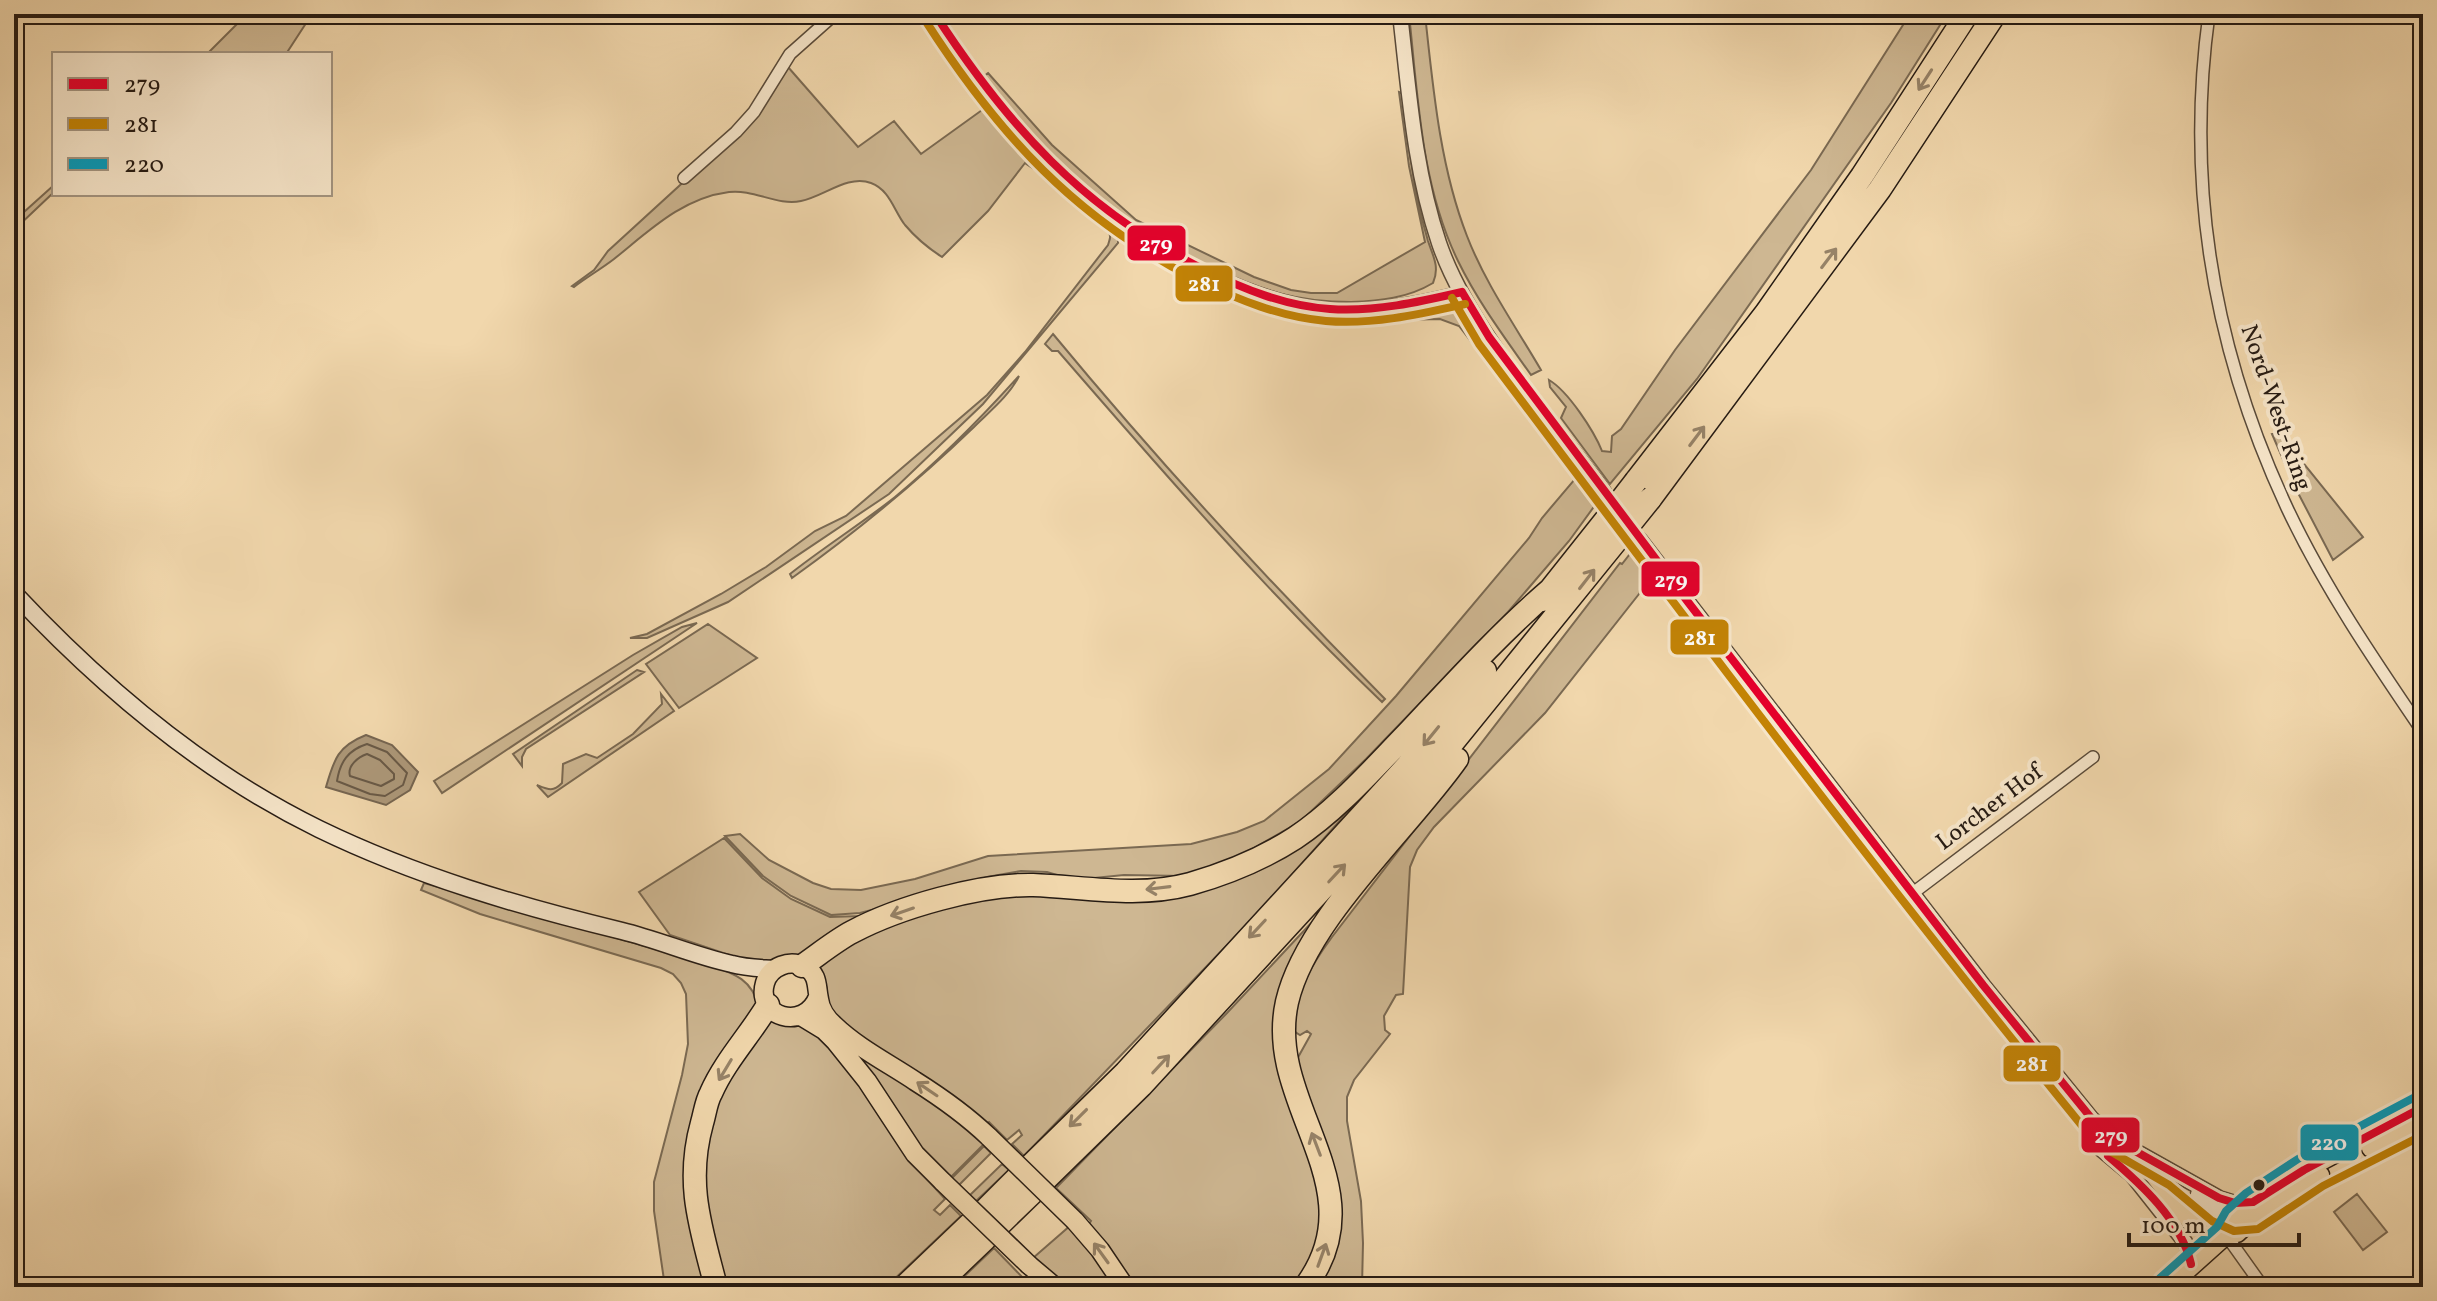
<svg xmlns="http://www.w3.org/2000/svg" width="2437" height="1301" font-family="Vollkorn,serif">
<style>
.green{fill:#ceb792;stroke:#7a6952;stroke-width:2}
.water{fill:#ac9778;stroke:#766550;stroke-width:2}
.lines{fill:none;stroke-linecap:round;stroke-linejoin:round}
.shore{stroke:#695946;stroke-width:2}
.minor-casing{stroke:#594a39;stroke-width:14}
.tertiary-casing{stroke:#594a39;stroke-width:17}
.secondary-casing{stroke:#261b13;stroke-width:19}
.primary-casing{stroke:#261b13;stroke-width:21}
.motorway-casing{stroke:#261b13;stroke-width:25}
.minor{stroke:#f6e5c9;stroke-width:11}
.tertiary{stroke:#f6e5c9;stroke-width:14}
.secondary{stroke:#f6e5c9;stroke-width:16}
.primary{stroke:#f1d7ac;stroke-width:18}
.motorway{stroke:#f1d7ac;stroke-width:22}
.primary-bridge-casing{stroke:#261b13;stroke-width:21;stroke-linecap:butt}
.motorway-bridge-casing{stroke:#261b13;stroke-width:25;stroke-linecap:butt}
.primary-bridge{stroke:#f1d7ac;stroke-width:18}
.motorway-bridge{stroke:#f1d7ac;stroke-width:22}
.bus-1-casing{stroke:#f6e5c9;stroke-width:14}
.bus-2-casing{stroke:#f6e5c9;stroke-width:14}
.bus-3-casing{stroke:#f6e5c9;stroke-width:14}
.bus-1{stroke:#e4002b;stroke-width:8}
.bus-2{stroke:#c38305;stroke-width:8}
.bus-3{stroke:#049bbb;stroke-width:8}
.oneway{stroke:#968267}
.bus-dot{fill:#261b13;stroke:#f6e5c9;stroke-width:3}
.labels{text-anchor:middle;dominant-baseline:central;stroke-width:8;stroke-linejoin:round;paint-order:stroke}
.street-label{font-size:24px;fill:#261b13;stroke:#f6e5c9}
.line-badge{stroke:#f6e5c9;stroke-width:3}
.badge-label{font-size:22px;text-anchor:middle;font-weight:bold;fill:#fff}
</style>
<rect width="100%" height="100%" fill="#f1d7ac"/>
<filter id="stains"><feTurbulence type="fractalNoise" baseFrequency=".0025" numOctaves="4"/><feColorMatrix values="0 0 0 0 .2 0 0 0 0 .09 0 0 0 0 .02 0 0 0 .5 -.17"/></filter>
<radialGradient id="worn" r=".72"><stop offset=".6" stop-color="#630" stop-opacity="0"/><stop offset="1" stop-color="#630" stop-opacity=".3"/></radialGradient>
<path class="green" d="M247 14H312L286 54H207Z
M1409 14H1425C1433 88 1440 167 1467 236 1485 283 1516 327 1541 370L1531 375C1505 338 1478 302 1458 261 1421 185 1418 97 1409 14Z
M1910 14H1947L1891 103 1697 379 1610 484 1561 418 1566 407 1550 387 1549 380C1568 391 1594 431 1602 451L1611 452 1612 436 1621 429 1675 350 1811 170Z
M788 67 858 147 894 121 921 154 989 105 1032 153 1112 224 1118 233V243L983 404 889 494 728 602 647 638H630L647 634 721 594 766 567 815 531 846 516 987 395 1025 352 1108 245C1110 238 1111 238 1109 232 1102 213 1044 176 1025 163L988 211 942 257C928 248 916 238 905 225 894 211 890 190 871 183 848 174 823 197 801 201 777 206 754 189 729 192 682 198 649 231 614 259 601 269 587 277 574 287L572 286 594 270 608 251 749 122Z
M988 73 1052 145 1136 220 1254 277 1291 290 1311 293H1337L1425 242 1409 166 1399 92 1402 93C1408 143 1414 193 1428 241 1433 256 1440 267 1433 283 1408 298 1380 301 1351 302 1297 302 1259 290 1211 267 1194 259 1177 252 1161 243 1090 201 1034 139 983 77Z
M54 185V192L14 230V221Z
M1132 246H1143C1197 273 1254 305 1316 313 1358 319 1403 313 1446 309L1456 311 1575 464 1572 472 1459 326 1440 319 1400 320 1397 317C1368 319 1339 320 1310 316 1247 308 1188 274 1132 246Z
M1053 334C1158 461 1269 582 1385 699L1382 702C1267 592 1162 471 1058 351H1052L1045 344Z
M1019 376C1010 395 989 412 974 427 917 482 856 532 792 578L790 574C824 547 861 524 895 497 939 461 981 418 1019 376Z
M2279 433 2363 537 2333 560 2296 489 2272 434Z
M1580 473 1584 474 1601 497 1569 541 1508 612 1366 759 1301 821 1233 860 1183 876 1124 875 1074 880 1047 872 1021 871 987 877 952 889 860 913 831 915 791 896 763 876 725 836 740 834 769 860 813 883 831 889 861 890 915 879 988 856 1191 844 1237 832 1264 821 1329 769 1396 696 1529 538 1542 518Z
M1637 545 1766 713 1765 718 1654 575 1545 713 1434 827 1417 850 1410 867 1403 994 1396 995 1384 1016 1385 1030 1390 1034 1354 1080 1347 1097V1121L1361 1201 1363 1243 1362 1287H1316L1334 1250 1296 1061 1311 1034 1307 1031 1300 1035 1292 1030C1299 988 1307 971 1332 937L1620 563 1622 564Z
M697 623 442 793 434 781 633 655 682 627Z
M708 624 757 658 679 708 646 664Z
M637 670 644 672 526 749 522 757V766L513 754Z
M661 694 674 711 548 797 537 785C549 790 553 792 562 783L563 764 586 754 597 758 633 734 662 704Z
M1383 772 1256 915 1024 1156 1012 1144 1022 1135 1019 1130 1007 1140 989 1122 986 1124 837 1022 826 1002 827 988 817 965 839 946 956 899 1196 886Z
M724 838 762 878 791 899 830 917 860 916 906 905 806 955H789L766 963 735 957 670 935 639 892Z
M424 883 704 963C729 972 753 977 758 1007L692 1135 711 1287H665L654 1211V1182L682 1075 688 1044 686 994 681 983 673 974 661 968 480 914 421 890Z
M1342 890 1286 986 1308 1134 1325 1222 1299 1287H1132L1111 1252 1089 1224 1091 1221 1056 1188 1227 1013Z
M768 1018 800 1024 835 1046 907 1157 945 1199 934 1210 940 1215 950 1205 961 1216 886 1287H720L698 1196 710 1109Z
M831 1029 926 1094 984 1141 983 1145 950 1178 925 1156Z
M984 1146 991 1153 958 1186 951 1179Z
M1002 1164 1009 1170 975 1202 969 1196Z
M2357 1194 2387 1232 2363 1250 2334 1212Z
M1071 1225 1119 1287H1062L1033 1258Z
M994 1248 1026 1281 1029 1280 1036 1287H953Z"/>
<path class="water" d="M366 735 392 745 418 772 410 790 386 805 326 787C334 759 338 746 366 735Z"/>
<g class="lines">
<path class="shore" d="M367 744 387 752 407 773 403 785 385 796 370 794 337 781C340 762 348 750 367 744Z
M367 754 380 760 394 774V779L381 786 350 776C347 766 358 757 367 754Z"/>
<g class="minor-casing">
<path id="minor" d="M935 14C1007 132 1091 221 1219 277 1254 293 1291 306 1330 309 1374 312 1419 302 1462 292
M2209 14C2185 187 2214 352 2288 510 2325 588 2374 660 2423 732
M684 178 736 132 754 112 790 54 835 14
M1913 893 2093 757
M2226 1235 2263 1287"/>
</g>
<g class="tertiary-casing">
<path id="tertiary" d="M1400 14C1409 91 1414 169 1439 243 1468 328 1550 419 1604 492
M1640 540 1983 985 2092 1119 2119 1142 2219 1198 2235 1203 2253 1202
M2092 1120 2096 1141 2102 1150 2132 1175 2185 1242 2190 1252 2191 1264
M2198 1194 2223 1214 2235 1219"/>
</g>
<g class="secondary-casing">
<path id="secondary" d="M14 593C102 687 202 772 319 829 416 876 518 906 622 931 659 940 695 956 732 964 746 968 761 968 774 969"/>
</g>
<g class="primary-casing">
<path id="primary" d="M818 997C804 1032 755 1017 765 983 770 966 790 959 805 967 819 975 816 986 819 999 820 1009 827 1019 834 1025 858 1048 888 1063 915 1081 942 1098 966 1115 989 1137
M801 1016 824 1030 835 1041 867 1081 915 1154 943 1182
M2371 1148 2423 1122
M1075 1221 1100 1250 1125 1287
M2226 1235 2237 1233 2253 1218 2320 1175
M1029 1265 1055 1287
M2168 1287 2226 1235 2235 1219 2253 1202 2304 1170 2423 1107"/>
</g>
<g class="motorway-casing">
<path id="motorway" d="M1636 481 1766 313 1862 176 1967 14
M1650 499 1880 189 1995 14
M1542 600 1608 517
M802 966C818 955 835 941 852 932 899 907 980 884 1033 885 1085 887 1138 898 1190 884 1225 874 1264 858 1295 838 1337 810 1371 771 1406 735 1453 685 1499 634 1551 589
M1032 1164 1126 1072 1408 765 1485 671
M1046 1179 1141 1086 1424 778 1621 535
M984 1211 1017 1178
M999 1225 1032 1193
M716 1287C701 1228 685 1184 702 1123 705 1113 706 1102 711 1093 725 1061 750 1035 768 1005
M904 1287 970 1224
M935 1287 985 1239
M1305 1287C1380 1187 1264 1105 1287 1002 1306 919 1408 829 1457 759"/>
</g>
<use href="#minor" class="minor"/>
<use href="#tertiary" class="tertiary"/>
<use href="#secondary" class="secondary"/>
<use href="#primary" class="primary"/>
<use href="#motorway" class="motorway"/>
<g class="primary-bridge-casing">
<path id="primary-bridge" d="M989 1137 1075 1221
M943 1182 1029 1265"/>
</g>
<g class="motorway-bridge-casing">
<path id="motorway-bridge" d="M1608 517 1636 481
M1621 535 1650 499"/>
</g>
<use href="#primary-bridge" class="primary-bridge"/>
<use href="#motorway-bridge" class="motorway-bridge"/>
<g class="bus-1-casing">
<path id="bus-1" d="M935 14C1007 125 1083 210 1203 269 1243 289 1285 306 1330 309 1375 312 1419 302 1462 292
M1462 292 1489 337 1688 602 1983 985 2092 1119 2119 1142 2219 1198 2235 1203 2253 1202 2304 1170 2423 1107
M2108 1156C2141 1184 2181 1220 2191 1264"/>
</g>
<g class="bus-2-casing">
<path id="bus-2" d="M925 20C998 134 1076 220 1199 281 1239 300 1281 317 1326 321 1373 325 1420 314 1465 304
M1452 298 1479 344C1677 608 1875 871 2083 1127L2103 1147 2169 1185 2212 1221 2234 1231 2258 1229 2323 1186 2423 1135"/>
</g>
<g class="bus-3-casing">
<path id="bus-3" d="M2160 1278 2217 1227 2226 1211 2246 1193 2298 1159 2417 1096"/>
</g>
<use href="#bus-1" class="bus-1"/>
<use href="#bus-2" class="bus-2"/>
<use href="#bus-3" class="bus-3"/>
</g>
<defs><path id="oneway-shaft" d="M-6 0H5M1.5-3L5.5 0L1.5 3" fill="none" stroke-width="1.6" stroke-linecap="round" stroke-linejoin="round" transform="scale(2)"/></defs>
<g class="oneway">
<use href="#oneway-shaft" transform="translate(1925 80) rotate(123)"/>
<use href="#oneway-shaft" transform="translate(1829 258) rotate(-53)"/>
<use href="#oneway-shaft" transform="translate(1697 436) rotate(-53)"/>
<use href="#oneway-shaft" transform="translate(1587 579) rotate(-52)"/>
<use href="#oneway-shaft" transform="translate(1431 736) rotate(129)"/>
<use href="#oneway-shaft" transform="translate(1337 873) rotate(-47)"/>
<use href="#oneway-shaft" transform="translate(1158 888) rotate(173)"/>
<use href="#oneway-shaft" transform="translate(902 912) rotate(161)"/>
<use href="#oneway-shaft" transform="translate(1257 929) rotate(133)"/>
<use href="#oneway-shaft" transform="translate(1161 1064) rotate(-47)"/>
<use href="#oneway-shaft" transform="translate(725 1070) rotate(121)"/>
<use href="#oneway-shaft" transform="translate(927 1089) rotate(-146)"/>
<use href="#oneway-shaft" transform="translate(1078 1118) rotate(135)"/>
<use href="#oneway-shaft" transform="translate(1316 1144) rotate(-111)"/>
<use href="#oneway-shaft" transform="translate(1101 1253) rotate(-126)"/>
<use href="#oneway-shaft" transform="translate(1322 1255) rotate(-70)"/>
</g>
<circle class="bus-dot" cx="2259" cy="1185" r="7"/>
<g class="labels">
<g class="street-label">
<text transform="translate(2275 408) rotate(71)">Nord-West-Ring</text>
<text transform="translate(1990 808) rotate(-37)">Lorcher Hof</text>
</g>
</g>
<g class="line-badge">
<rect x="1126" y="224" width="61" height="38" rx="8" fill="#e4002b"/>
<rect x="1174" y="264" width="60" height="39" rx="8" fill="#c38305"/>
<rect x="1640" y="560" width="61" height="38" rx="8" fill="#e4002b"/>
<rect x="1669" y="618" width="61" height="38" rx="8" fill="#c38305"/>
<rect x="2002" y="1044" width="60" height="39" rx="8" fill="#c38305"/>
<rect x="2080" y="1116" width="61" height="38" rx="8" fill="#e4002b"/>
<rect x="2299" y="1123" width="61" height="39" rx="8" fill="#049bbb"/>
</g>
<g class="badge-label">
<text x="1156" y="251">279</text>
<text x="1204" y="291">281</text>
<text x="1671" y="587">279</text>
<text x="1700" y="645">281</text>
<text x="2032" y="1071">281</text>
<text x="2111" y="1143">279</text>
<text x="2329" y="1150">220</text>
</g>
<rect width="2437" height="1301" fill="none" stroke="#f1d7ac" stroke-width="48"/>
<rect x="16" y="16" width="2405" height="1269" fill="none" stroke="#261b13" stroke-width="4"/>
<rect x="24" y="24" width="2389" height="1253" fill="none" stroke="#261b13" stroke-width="2"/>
<rect x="52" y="52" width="280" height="144" fill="#f6e5c9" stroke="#a39480" stroke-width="2"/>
<rect x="68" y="78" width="40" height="12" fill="#e4002b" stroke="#a39480" stroke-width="2"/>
<text x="124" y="92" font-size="24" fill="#261b13">279</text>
<rect x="68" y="118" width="40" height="12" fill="#c38305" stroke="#a39480" stroke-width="2"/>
<text x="124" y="132" font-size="24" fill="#261b13">281</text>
<rect x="68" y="158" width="40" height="12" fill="#049bbb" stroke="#a39480" stroke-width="2"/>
<text x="124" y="172" font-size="24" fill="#261b13">220</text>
<path d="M2129 1233v12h170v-12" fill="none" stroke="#261b13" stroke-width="4"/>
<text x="2141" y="1233" font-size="24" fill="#261b13" stroke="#f6e5c9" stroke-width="6" paint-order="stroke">100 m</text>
<rect width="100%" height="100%" filter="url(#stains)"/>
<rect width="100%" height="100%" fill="url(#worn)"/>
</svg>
